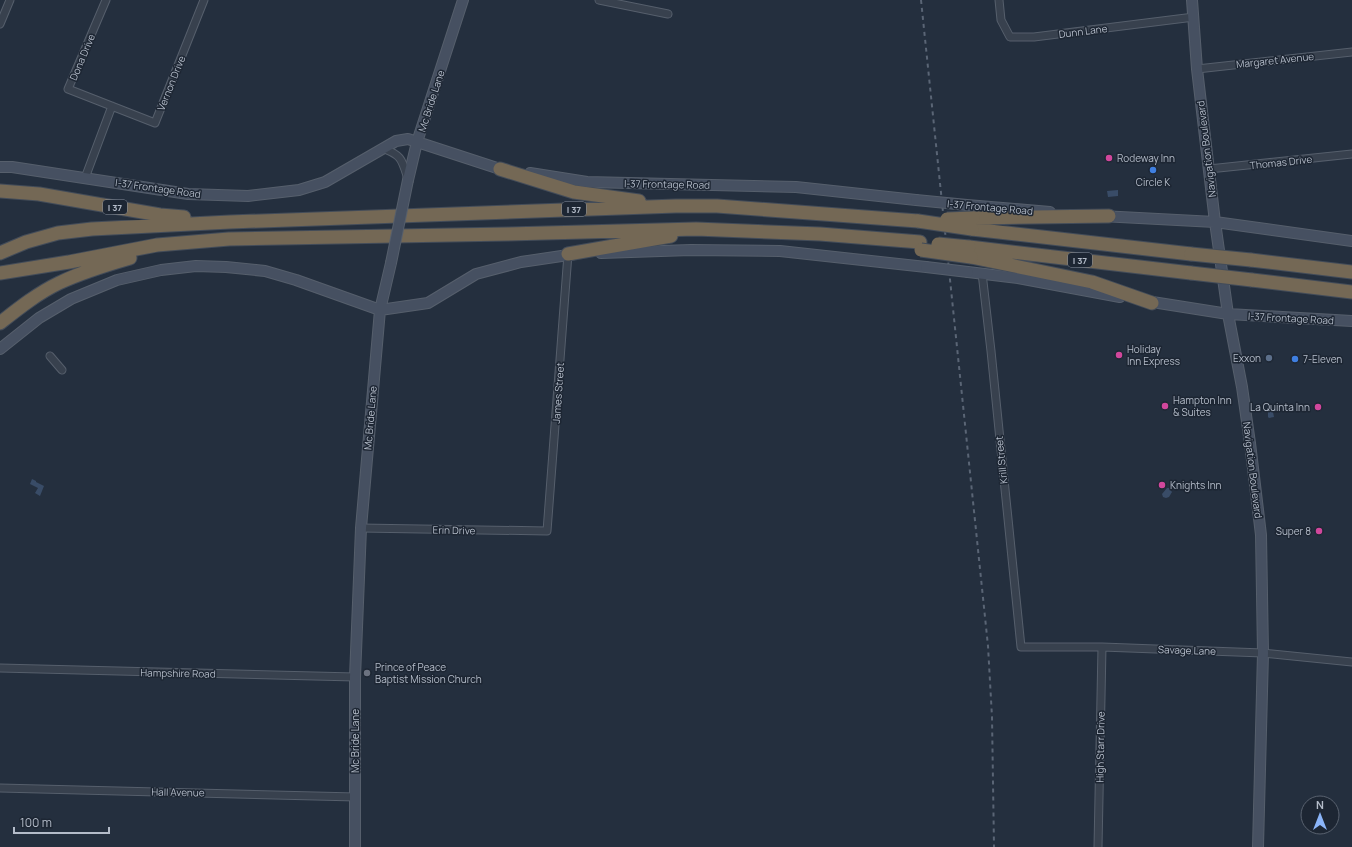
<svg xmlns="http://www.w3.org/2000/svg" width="1352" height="847" font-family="Manrope,sans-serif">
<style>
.water{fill:#394c67}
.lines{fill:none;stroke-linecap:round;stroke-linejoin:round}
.street-casing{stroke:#565f6c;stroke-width:9}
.secondary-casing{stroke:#565f6c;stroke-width:12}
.highway-casing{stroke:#434c59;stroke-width:15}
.street{stroke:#38414e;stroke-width:7}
.secondary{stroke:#465061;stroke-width:10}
.highway{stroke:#746855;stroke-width:13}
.rail{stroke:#5a6575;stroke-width:2;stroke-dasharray:4 4;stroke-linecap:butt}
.secondary-bridge-casing{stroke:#565f6c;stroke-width:12;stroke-linecap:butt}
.highway-bridge-casing{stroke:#434c59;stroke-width:15;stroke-linecap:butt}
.secondary-bridge{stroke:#465061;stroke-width:10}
.highway-bridge{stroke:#746855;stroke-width:13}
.hotel-dot{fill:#d1479c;stroke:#1d2633;stroke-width:1.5}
.shop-dot{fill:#3f7fe0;stroke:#1d2633;stroke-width:1.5}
.service-dot{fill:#5c6f8a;stroke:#1d2633;stroke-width:1.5}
.worship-dot{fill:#6b7280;stroke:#1d2633;stroke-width:1.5}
.labels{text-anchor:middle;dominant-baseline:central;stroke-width:3;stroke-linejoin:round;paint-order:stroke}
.shield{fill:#1d2633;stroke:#878f9c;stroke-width:1}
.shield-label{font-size:9px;font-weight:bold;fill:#b4bcc9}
.street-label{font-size:10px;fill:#b4bcc9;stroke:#1d2633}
.poi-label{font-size:10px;fill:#b4bcc9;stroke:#1d2633;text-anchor:start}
</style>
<rect width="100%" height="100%" fill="#242f3e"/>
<path class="water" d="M1118 190V196L1108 197 1107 191Z
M1268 407H1272L1274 417 1269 418 1268 417Z
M32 479 36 481V482L44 486 40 496 35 493 38 488 30 484Z
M1167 488H1169L1172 492 1169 497 1166 498 1163 497 1162 494Z"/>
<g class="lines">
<g class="street-casing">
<path id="street" d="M106 0 68 89 155 123 204 0
M599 0 668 14
M999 0 1001 20 1010 37H1034L1194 17
M0 24 10 0
M1197 69 1352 52
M382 148C402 155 402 160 408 179
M1209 169 1352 154
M85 178 112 106
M982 273 991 351 1021 647H1102L1263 653 1352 662
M50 356 62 370
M361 528 547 531 568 254
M0 668 355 677
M0 788 356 797
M1098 847 1102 647"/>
</g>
<g class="secondary-casing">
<path id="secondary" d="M1192 0 1197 69 1215 222 1228 314 1242 387 1250 443 1261 535 1263 653 1258 847
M0 167H12L188 194 248 196 299 190 325 182 396 141 408 139 500 169 507 170
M530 173 587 182 796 187 916 200
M408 180 417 142 463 0
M967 205 1050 212
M1101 216 1215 222 1352 241
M601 253 691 250 780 251 926 267
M968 272 1018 278 1120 297
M1146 301 1228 314 1352 321
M0 349 39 318 71 299 117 280 161 270 196 266 226 267 265 271 296 280 380 310 428 303 476 274 521 262 575 254
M355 847V677L361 528 380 310 391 263"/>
</g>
<g class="highway-casing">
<path id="highway" d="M500 169 574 192 639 201
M0 191 39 194 160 215 184 217
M973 218 1109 216
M972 229 1191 254
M969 247 1191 273
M0 253 26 242 58 233 92 229 230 222 676 206H717L918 221
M568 254 671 236
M971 257 1092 282 1152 303
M1251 260 1352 272
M0 273 69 262 157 245 229 239 508 234 696 229 820 234 920 242
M1252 280 1352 292
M0 323C19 308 38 293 59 283 82 272 106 265 130 258"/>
</g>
<use href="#street" class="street"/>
<use href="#secondary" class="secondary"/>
<use href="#highway" class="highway"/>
<path class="rail" d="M921 0 988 646 992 717 994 847"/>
<g class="secondary-bridge-casing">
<path id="secondary-bridge" d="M916 200 967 205
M391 263 408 180
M926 267 968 272"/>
</g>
<g class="highway-bridge-casing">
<path id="highway-bridge" d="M947 219 973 218
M918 221 972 229
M938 244 969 247
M921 250 971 257
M1191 254 1251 260
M1191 273 1252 280"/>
</g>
<use href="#secondary-bridge" class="secondary-bridge"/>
<use href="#highway-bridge" class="highway-bridge"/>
</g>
<g class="hotel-dot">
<circle cx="1109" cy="158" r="4"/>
<circle cx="1119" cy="355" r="4"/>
<circle cx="1165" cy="406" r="4"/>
<circle cx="1318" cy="407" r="4"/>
<circle cx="1162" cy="485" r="4"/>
<circle cx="1319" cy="531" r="4"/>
</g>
<g class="shop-dot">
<circle cx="1153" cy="170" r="4"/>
<circle cx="1295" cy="359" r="4"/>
</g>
<circle class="service-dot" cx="1269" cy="358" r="4"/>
<circle class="worship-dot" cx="367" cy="673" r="4"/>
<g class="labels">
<g class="shield">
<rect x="103" y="200" width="24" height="14" rx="3"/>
<rect x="562" y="202" width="24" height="14" rx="3"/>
<rect x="1068" y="253" width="24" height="14" rx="3"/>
</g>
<g class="shield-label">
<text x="115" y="207">I 37</text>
<text x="574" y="209">I 37</text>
<text x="1080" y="260">I 37</text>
</g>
<g class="street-label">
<text transform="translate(1083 31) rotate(-7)">Dunn Lane</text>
<text transform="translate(82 57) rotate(-67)">Dona Drive</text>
<text transform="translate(1275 60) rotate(-6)">Margaret Avenue</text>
<text transform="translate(171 83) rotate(-68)">Vernon Drive</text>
<text transform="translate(431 101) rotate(-72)">Mc Bride Lane</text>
<text transform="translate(1206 149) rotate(-97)">Navigation Boulevard</text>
<text transform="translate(1281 162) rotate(-6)">Thomas Drive</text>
<text transform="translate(667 184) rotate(1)">I-37 Frontage Road</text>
<text transform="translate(158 188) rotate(8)">I-37 Frontage Road</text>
<text transform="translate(990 207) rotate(5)">I-37 Frontage Road</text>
<text transform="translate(1291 318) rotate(3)">I-37 Frontage Road</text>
<text transform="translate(558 393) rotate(-86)">James Street</text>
<text transform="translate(370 418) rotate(-85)">Mc Bride Lane</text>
<text transform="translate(1001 460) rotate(-96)">Krill Street</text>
<text transform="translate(1253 470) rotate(83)">Navigation Boulevard</text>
<text transform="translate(454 530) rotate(1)">Erin Drive</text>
<text transform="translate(1187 650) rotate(2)">Savage Lane</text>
<text transform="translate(178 673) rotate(1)">Hampshire Road</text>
<text transform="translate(355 741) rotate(-90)">Mc Bride Lane</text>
<text transform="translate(1100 747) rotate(-89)">High Starr Drive</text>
<text transform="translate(178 792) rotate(1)">Hall Avenue</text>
</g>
<g class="poi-label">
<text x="1117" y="158">Rodeway Inn</text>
<text x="1153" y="182" text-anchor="middle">Circle K</text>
<text x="1127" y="349">Holiday<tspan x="1127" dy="12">Inn Express</tspan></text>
<text x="1261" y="358" text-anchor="end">Exxon</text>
<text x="1303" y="359">7-Eleven</text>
<text x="1173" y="400">Hampton Inn<tspan x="1173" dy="12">&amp; Suites</tspan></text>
<text x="1310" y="407" text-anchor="end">La Quinta Inn</text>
<text x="1170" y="485">Knights Inn</text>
<text x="1311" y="531" text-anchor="end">Super 8</text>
<text x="375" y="667">Prince of Peace<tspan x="375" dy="12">Baptist Mission Church</tspan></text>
</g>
</g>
<g transform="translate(1320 815)"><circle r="19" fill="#1d2633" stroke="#59626f"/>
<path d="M0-3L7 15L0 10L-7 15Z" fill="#8ab4f8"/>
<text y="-6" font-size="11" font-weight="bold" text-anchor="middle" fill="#b4bcc9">N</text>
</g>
<path d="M14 827v6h95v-6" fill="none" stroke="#b4bcc9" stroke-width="2"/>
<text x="20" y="827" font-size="12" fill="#b4bcc9" stroke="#1d2633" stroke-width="3" paint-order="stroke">100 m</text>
</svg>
